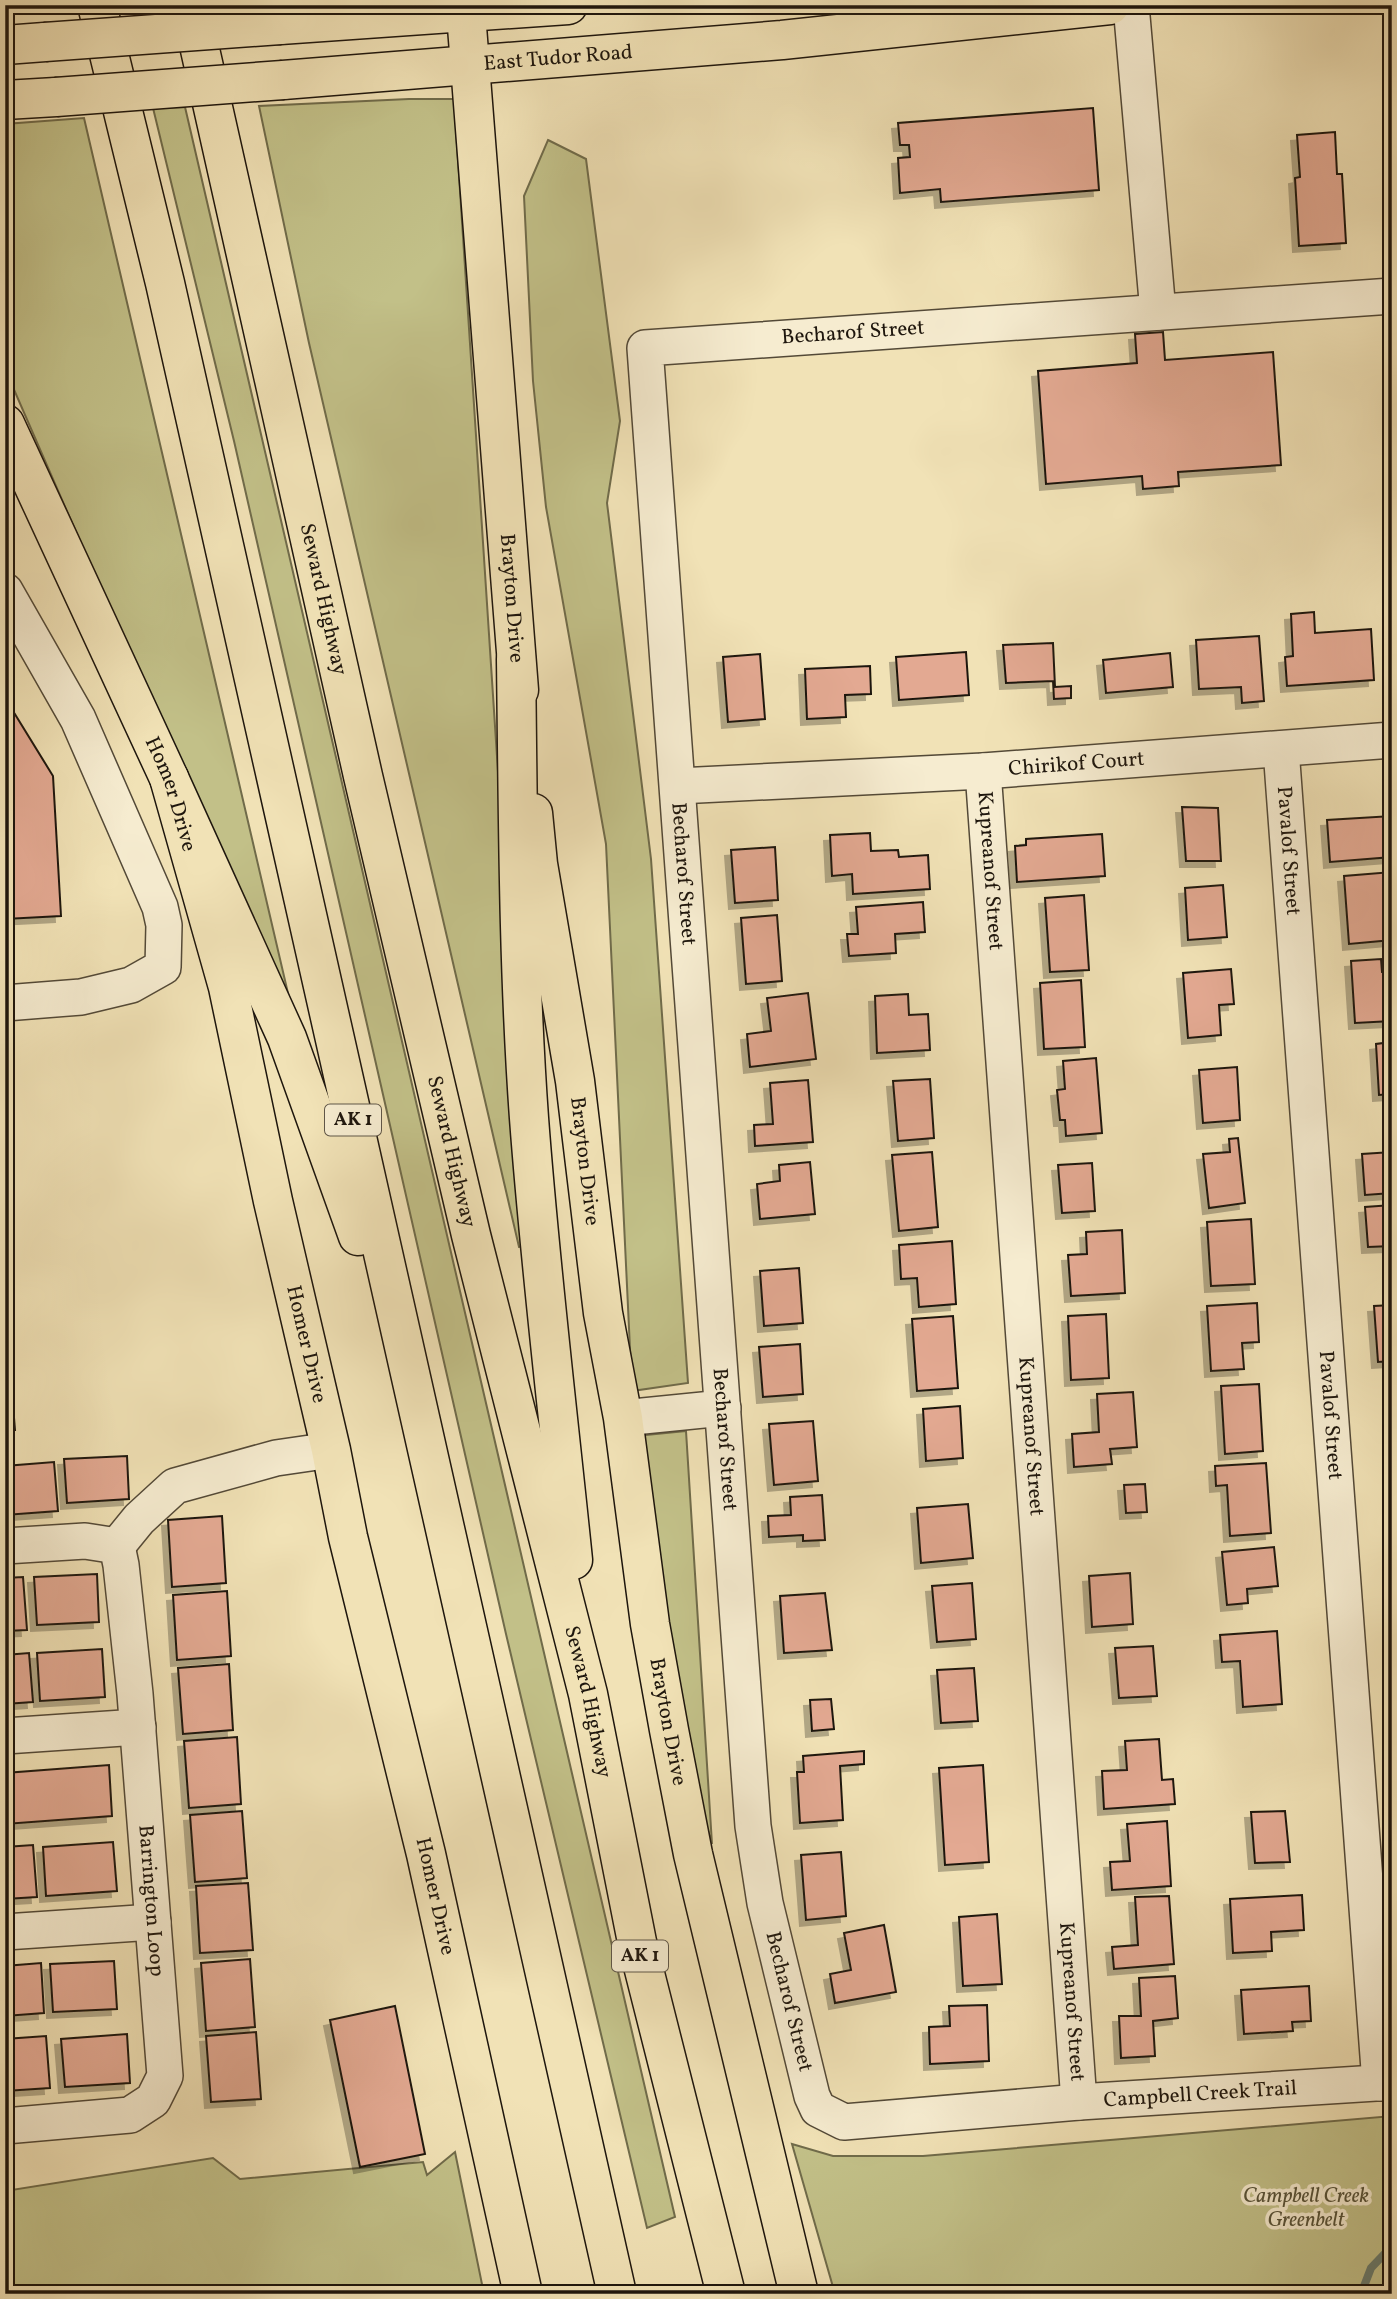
<svg xmlns="http://www.w3.org/2000/svg" width="1397" height="2299" font-family="Vollkorn,serif">
<style>
.green{fill:#c2c088;stroke:#706b4a;stroke-width:2}
.lines{fill:none;stroke-linecap:round;stroke-linejoin:round}
.stream{stroke:#697b6d;stroke-width:8}
.building{fill:#e3a992;stroke:#1e160d;stroke-width:2;filter:url(#shadow)}
.minor-casing{stroke:#534937;stroke-width:38}
.major-casing{stroke:#1e160d;stroke-width:41}
.highway-casing{stroke:#1e160d;stroke-width:41}
.minor{stroke:#f6ecd0;stroke-width:35}
.major{stroke:#f1e2b6;stroke-width:38}
.highway{stroke:#f1e2b6;stroke-width:38}
.major-bridge-casing{stroke:#1e160d;stroke-width:41;stroke-linecap:butt}
.major-bridge{stroke:#f1e2b6;stroke-width:38}
.labels{text-anchor:middle;dominant-baseline:central;stroke-width:7;stroke-linejoin:round;paint-order:stroke}
.shield{fill:#f6ecd0;stroke:#5f5648;stroke-width:2}
.shield-label{font-size:19px;font-weight:bold;fill:#1e160d}
.street-label{font-size:21px;fill:#1e160d;stroke:#f6ecd0}
.park-label{font-size:21px;font-style:italic;fill:#575238;stroke:#f6ecd0}
</style>
<defs>
<filter id="shadow"><feDropShadow dx="-6" dy="6" stdDeviation="0" flood-color="#0004"/></filter>
</defs>
<rect width="100%" height="100%" fill="#f1e2b6"/>
<filter id="stains"><feTurbulence type="fractalNoise" baseFrequency=".00286" numOctaves="4"/><feColorMatrix values="0 0 0 0 .2 0 0 0 0 .09 0 0 0 0 .02 0 0 0 .5 -.17"/></filter>
<radialGradient id="worn" r=".72"><stop offset=".6" stop-color="#630" stop-opacity="0"/><stop offset="1" stop-color="#630" stop-opacity=".3"/></radialGradient>
<path class="green" d="M409 99H454L529 1246 519 1247 309 343 259 106Z
M185 107 675 2217 647 2228 506 1634 234 441 153 108Z
M84 118 294 1019 279 998 5 369V124Z
M548 140 586 159 620 421 607 503 651 859 688 1383 632 1391 606 844 546 507 533 381 524 196Z
M686 1431 712 1844 678 1731 636 1436Z
M1392 2116V2294H835L792 2144 833 2156H923Z
M455 2152 484 2294H5V2191L213 2158 240 2179 423 2162 427 2175Z"/>
<g class="lines">
<path class="stream" d="M1361 2294 1371 2268 1392 2246"/>
</g>
<path class="building" d="M1093 108 1099 190 941 202 940 189 900 193 898 158 910 157 909 145H900L898 123Z
M1335 132 1337 174H1342L1346 243 1299 246 1295 178 1300 177 1297 135Z
M1163 332 1165 360 1273 352 1281 465 1178 472 1179 486 1143 489 1142 476 1046 484 1038 371 1137 363 1135 334Z
M1314 612 1315 633 1371 629 1374 680 1287 686 1285 657 1293 656 1291 614Z
M1259 636 1264 701 1242 703 1241 687 1199 689 1196 640Z
M1053 643 1055 687 1071 686V698L1054 699 1053 681 1006 683 1003 645Z
M966 652 969 695 899 700 896 657Z
M1170 653 1173 687 1106 693 1103 660Z
M760 654 765 719 728 722 723 657Z
M870 666 871 694 845 695 846 717 807 719 805 669Z
M5 698 53 776 61 916 5 919Z
M1182 807 1218 808 1221 861H1186Z
M1392 816V857L1330 862 1327 820Z
M870 833 871 851 898 850 899 857 928 855 930 889 853 894 852 874 832 876 830 835Z
M1102 834 1105 876 1017 882 1015 846 1026 845V839Z
M775 847 778 900 735 903 731 850Z
M1392 872V940L1349 944 1344 876Z
M1223 885 1227 937 1188 940 1185 888Z
M1084 895 1089 970 1050 972 1045 898Z
M923 902 925 932 895 934 896 953 849 956 847 934H858L856 907Z
M777 915 782 981 746 984 741 918Z
M1381 959 1382 972 1392 971V1021L1355 1023 1351 961Z
M1231 969 1234 1004 1219 1005 1221 1035 1188 1038 1183 973Z
M1081 980 1085 1047 1044 1049 1040 983Z
M808 993 816 1059 750 1067 747 1034 771 1031 767 998Z
M908 994 909 1015 928 1014 930 1050 877 1053 875 996Z
M1392 1042V1094L1379 1095 1376 1044Z
M5 1050 8 1132 5 1133Z
M1096 1058 1102 1133 1066 1136 1065 1120H1060L1057 1090 1065 1089 1063 1061Z
M1237 1067 1240 1120 1203 1123 1199 1070Z
M930 1079 934 1138 898 1141 893 1081Z
M808 1080 813 1142 755 1146 754 1125 773 1124 770 1083Z
M1238 1138 1245 1203 1209 1208 1203 1154 1230 1152 1229 1139Z
M932 1152 938 1227 899 1231 892 1155Z
M1392 1152V1193L1365 1195 1362 1154Z
M810 1162 815 1214 760 1219 757 1184 780 1181 779 1165Z
M1092 1163 1095 1211 1062 1213 1058 1165Z
M1392 1205V1246L1368 1247 1365 1207Z
M1251 1219 1255 1284 1211 1286 1207 1222Z
M1122 1230 1125 1293 1071 1296 1068 1255 1087 1254 1086 1232Z
M952 1241 956 1304 919 1307 917 1278 901 1279 899 1245Z
M799 1268 803 1323 764 1326 760 1271Z
M1257 1303 1259 1342 1242 1343 1244 1369 1211 1371 1207 1306Z
M1392 1305V1361L1378 1362 1374 1306Z
M1106 1314 1109 1378 1071 1380 1068 1316Z
M953 1316 958 1388 917 1391 912 1319Z
M800 1344 803 1394 763 1397 759 1347Z
M11 1381 15 1430H5V1382Z
M1259 1384 1263 1451 1225 1454 1221 1386Z
M1133 1392 1137 1447 1110 1449 1112 1464 1074 1467 1072 1434 1099 1432 1097 1394Z
M960 1406 963 1458 926 1461 923 1409Z
M813 1421 818 1481 774 1485 769 1424Z
M127 1456 129 1499 67 1503 64 1459Z
M54 1462 58 1511 5 1515V1466Z
M1266 1463 1271 1533 1230 1536 1227 1485 1216 1486 1215 1466Z
M1145 1484 1147 1512 1126 1513 1124 1485Z
M822 1495 825 1540 803 1541V1535L769 1537 768 1516 791 1515 790 1497Z
M968 1504 973 1558 921 1563 917 1508Z
M222 1516 226 1583 172 1587 168 1520Z
M1274 1547 1278 1586 1247 1589 1248 1603 1227 1605 1222 1552Z
M1130 1573 1133 1624 1092 1627 1089 1576Z
M97 1574 99 1622 37 1625 34 1577Z
M23 1577 27 1630 5 1631V1578Z
M972 1583 976 1639 937 1642 932 1586Z
M227 1591 231 1656 177 1660 173 1595Z
M825 1593 832 1650 784 1653 780 1596Z
M1277 1631 1282 1704 1243 1707 1240 1661 1222 1662 1220 1635Z
M1153 1646 1157 1696 1119 1698 1115 1648Z
M102 1649 105 1697 40 1701 37 1653Z
M29 1653 33 1702 5 1704V1655Z
M229 1664 233 1730 183 1734 178 1668Z
M974 1668 978 1721 941 1723 937 1670Z
M831 1699 834 1729 812 1731 810 1700Z
M237 1737 241 1804 189 1808 184 1741Z
M1159 1739 1162 1780 1173 1779 1175 1804 1104 1809 1102 1771 1127 1770 1125 1741Z
M864 1751V1764L840 1766 843 1820 800 1823 797 1772H804L803 1756Z
M109 1765 112 1816 5 1824V1773Z
M983 1765 989 1862 945 1865 939 1768Z
M242 1811 247 1878 195 1882 190 1815Z
M1285 1811 1290 1862 1255 1863 1251 1812Z
M1167 1821 1171 1886 1112 1890 1110 1862 1130 1861 1127 1824Z
M113 1842 117 1891 46 1896 43 1847Z
M33 1845 37 1897 5 1899V1847Z
M841 1852 846 1916 806 1920 801 1855Z
M248 1883 253 1950 200 1953 196 1886Z
M1302 1895 1304 1930 1271 1932 1272 1951 1233 1953 1230 1899Z
M1169 1896 1174 1964 1114 1969 1112 1947 1138 1945 1135 1897Z
M997 1914 1002 1984 963 1986 959 1917Z
M884 1925 896 1992 835 2003 830 1974 851 1970 844 1933Z
M250 1959 255 2027 206 2031 201 1963Z
M114 1961 117 2009 53 2012 50 1964Z
M41 1963 44 2013 5 2016V1966Z
M1175 1976 1178 2018 1153 2021 1155 2056 1121 2058 1119 2016H1141L1139 1978Z
M1309 1986 1311 2021 1292 2022 1293 2031 1244 2034 1241 1990Z
M987 2005 989 2061 930 2064 929 2027 950 2026 949 2006Z
M395 2006 425 2154 360 2167 330 2020Z
M256 2032 261 2099 211 2102 206 2036Z
M127 2034 130 2083 65 2087 61 2039Z
M46 2036 50 2088 5 2091V2039Z"/>
<g class="lines">
<g class="minor-casing">
<g id="minor">
<path d="M1131 5 1158 312"/>
<path id="s1" d="M1392 296 645 348 753 1826 765 1903 812 2096 818 2109 844 2122 1079 2102 1392 2082"/>
<path d="M5 591 78 719 160 907 164 925 163 967 131 985 81 997 5 1003"/>
<path id="s2" d="M1281 749 1380 2083"/>
<path id="s3" d="M983 771 1079 2102"/>
<path id="s4" d="M678 786 983 771 1392 740"/>
<path d="M623 1418 723 1408"/>
<path id="s5" d="M5 1546 85 1541 117 1546 121 1565 135 1694 165 2076 153 2100 130 2115 5 2126"/>
<path d="M117 1546 139 1519 175 1486 276 1458 331 1450"/>
<path d="M5 1736 138 1727"/>
<path d="M5 1932 153 1922"/>
</g>
</g>
<g class="major-casing">
<g id="major">
<path id="s6" d="M466 14 519 690"/>
<path d="M280 25 568 5"/>
<path d="M5 45 45 42"/>
<path id="s7" d="M283 80 782 40 1110 5"/>
<path d="M5 100 56 97"/>
<path id="s8" d="M5 424 169 778 228 987 273 1201 331 1450 348 1537 426 1854 523 2294"/>
<path id="s9" d="M533 813 538 864 575 1081 603 1313 623 1418 650 1624 669 1730 693 1854 799 2294"/>
</g>
</g>
<g class="highway-casing">
<g id="highway">
<path d="M97 5 165 283 617 2294"/>
<path id="s10" d="M190 5 363 776 471 1235 588 1694 637 1942 726 2294"/>
<path d="M464 5 466 14"/>
<path d="M516 659C518 812 518 966 529 1118 540 1266 558 1413 573 1560"/>
<path d="M169 778 287 1038 358 1236"/>
</g>
</g>
<use href="#minor" class="minor"/>
<use href="#major" class="major"/>
<use href="#highway" class="highway"/>
<g class="major-bridge-casing">
<path id="major-bridge" d="M45 42 280 25
M56 97 283 80"/>
</g>
<use href="#major-bridge" class="major-bridge"/>
</g>
<g class="labels">
<g class="shield">
<rect x="325" y="1104.5" width="56" height="31" rx="5"/>
<rect x="612" y="1940.5" width="56" height="31" rx="5"/>
</g>
<g class="shield-label">
<text x="353" y="1120">AK 1</text>
<text x="640" y="1956">AK 1</text>
</g>
<g class="street-label">
<text stroke="none"><textPath href="#s7" startOffset="276">East Tudor Road</textPath></text>
<text transform="translate(853 333) rotate(-4)">Becharof Street</text>
<text stroke="none"><textPath href="#s10" startOffset="609">Seward Highway</textPath></text>
<text stroke="none"><textPath href="#s6" startOffset="586">Brayton Drive</textPath></text>
<text stroke="none"><textPath href="#s4" startOffset="399">Chirikof Court</textPath></text>
<text stroke="none"><textPath href="#s8" startOffset="406">Homer Drive</textPath></text>
<text stroke="none"><textPath href="#s2" startOffset="102">Pavalof Street</textPath></text>
<text stroke="none"><textPath href="#s3" startOffset="100">Kupreanof Street</textPath></text>
<text stroke="none"><textPath href="#s1" startOffset="1276">Becharof Street</textPath></text>
<text stroke="none"><textPath href="#s10" startOffset="1176">Seward Highway</textPath></text>
<text stroke="none"><textPath href="#s9" startOffset="352">Brayton Drive</textPath></text>
<text stroke="none"><textPath href="#s8" startOffset="973">Homer Drive</textPath></text>
<text stroke="none"><textPath href="#s2" startOffset="668">Pavalof Street</textPath></text>
<text stroke="none"><textPath href="#s3" startOffset="667">Kupreanof Street</textPath></text>
<text stroke="none"><textPath href="#s1" startOffset="1843">Becharof Street</textPath></text>
<text stroke="none"><textPath href="#s10" startOffset="1743">Seward Highway</textPath></text>
<text stroke="none"><textPath href="#s9" startOffset="919">Brayton Drive</textPath></text>
<text stroke="none"><textPath href="#s8" startOffset="1540">Homer Drive</textPath></text>
<text stroke="none"><textPath href="#s5" startOffset="469">Barrington Loop</textPath></text>
<text stroke="none"><textPath href="#s1" startOffset="2410">Becharof Street</textPath></text>
<text stroke="none"><textPath href="#s3" startOffset="1234">Kupreanof Street</textPath></text>
<text stroke="none"><textPath href="#s1" startOffset="2908">Campbell Creek Trail</textPath></text>
</g>
<g class="park-label">
<text x="1306" y="2196">Campbell Creek<tspan x="1306" dy="24">Greenbelt</tspan></text>
</g>
</g>
<rect width="1397" height="2299" fill="none" stroke="#f1e2b6" stroke-width="28"/>
<rect x="7" y="7" width="1383" height="2285" fill="none" stroke="#1e160d" stroke-width="3.5"/>
<rect x="14" y="14" width="1369" height="2271" fill="none" stroke="#1e160d" stroke-width="2"/>
<rect width="100%" height="100%" filter="url(#stains)"/>
<rect width="100%" height="100%" fill="url(#worn)"/>
</svg>
